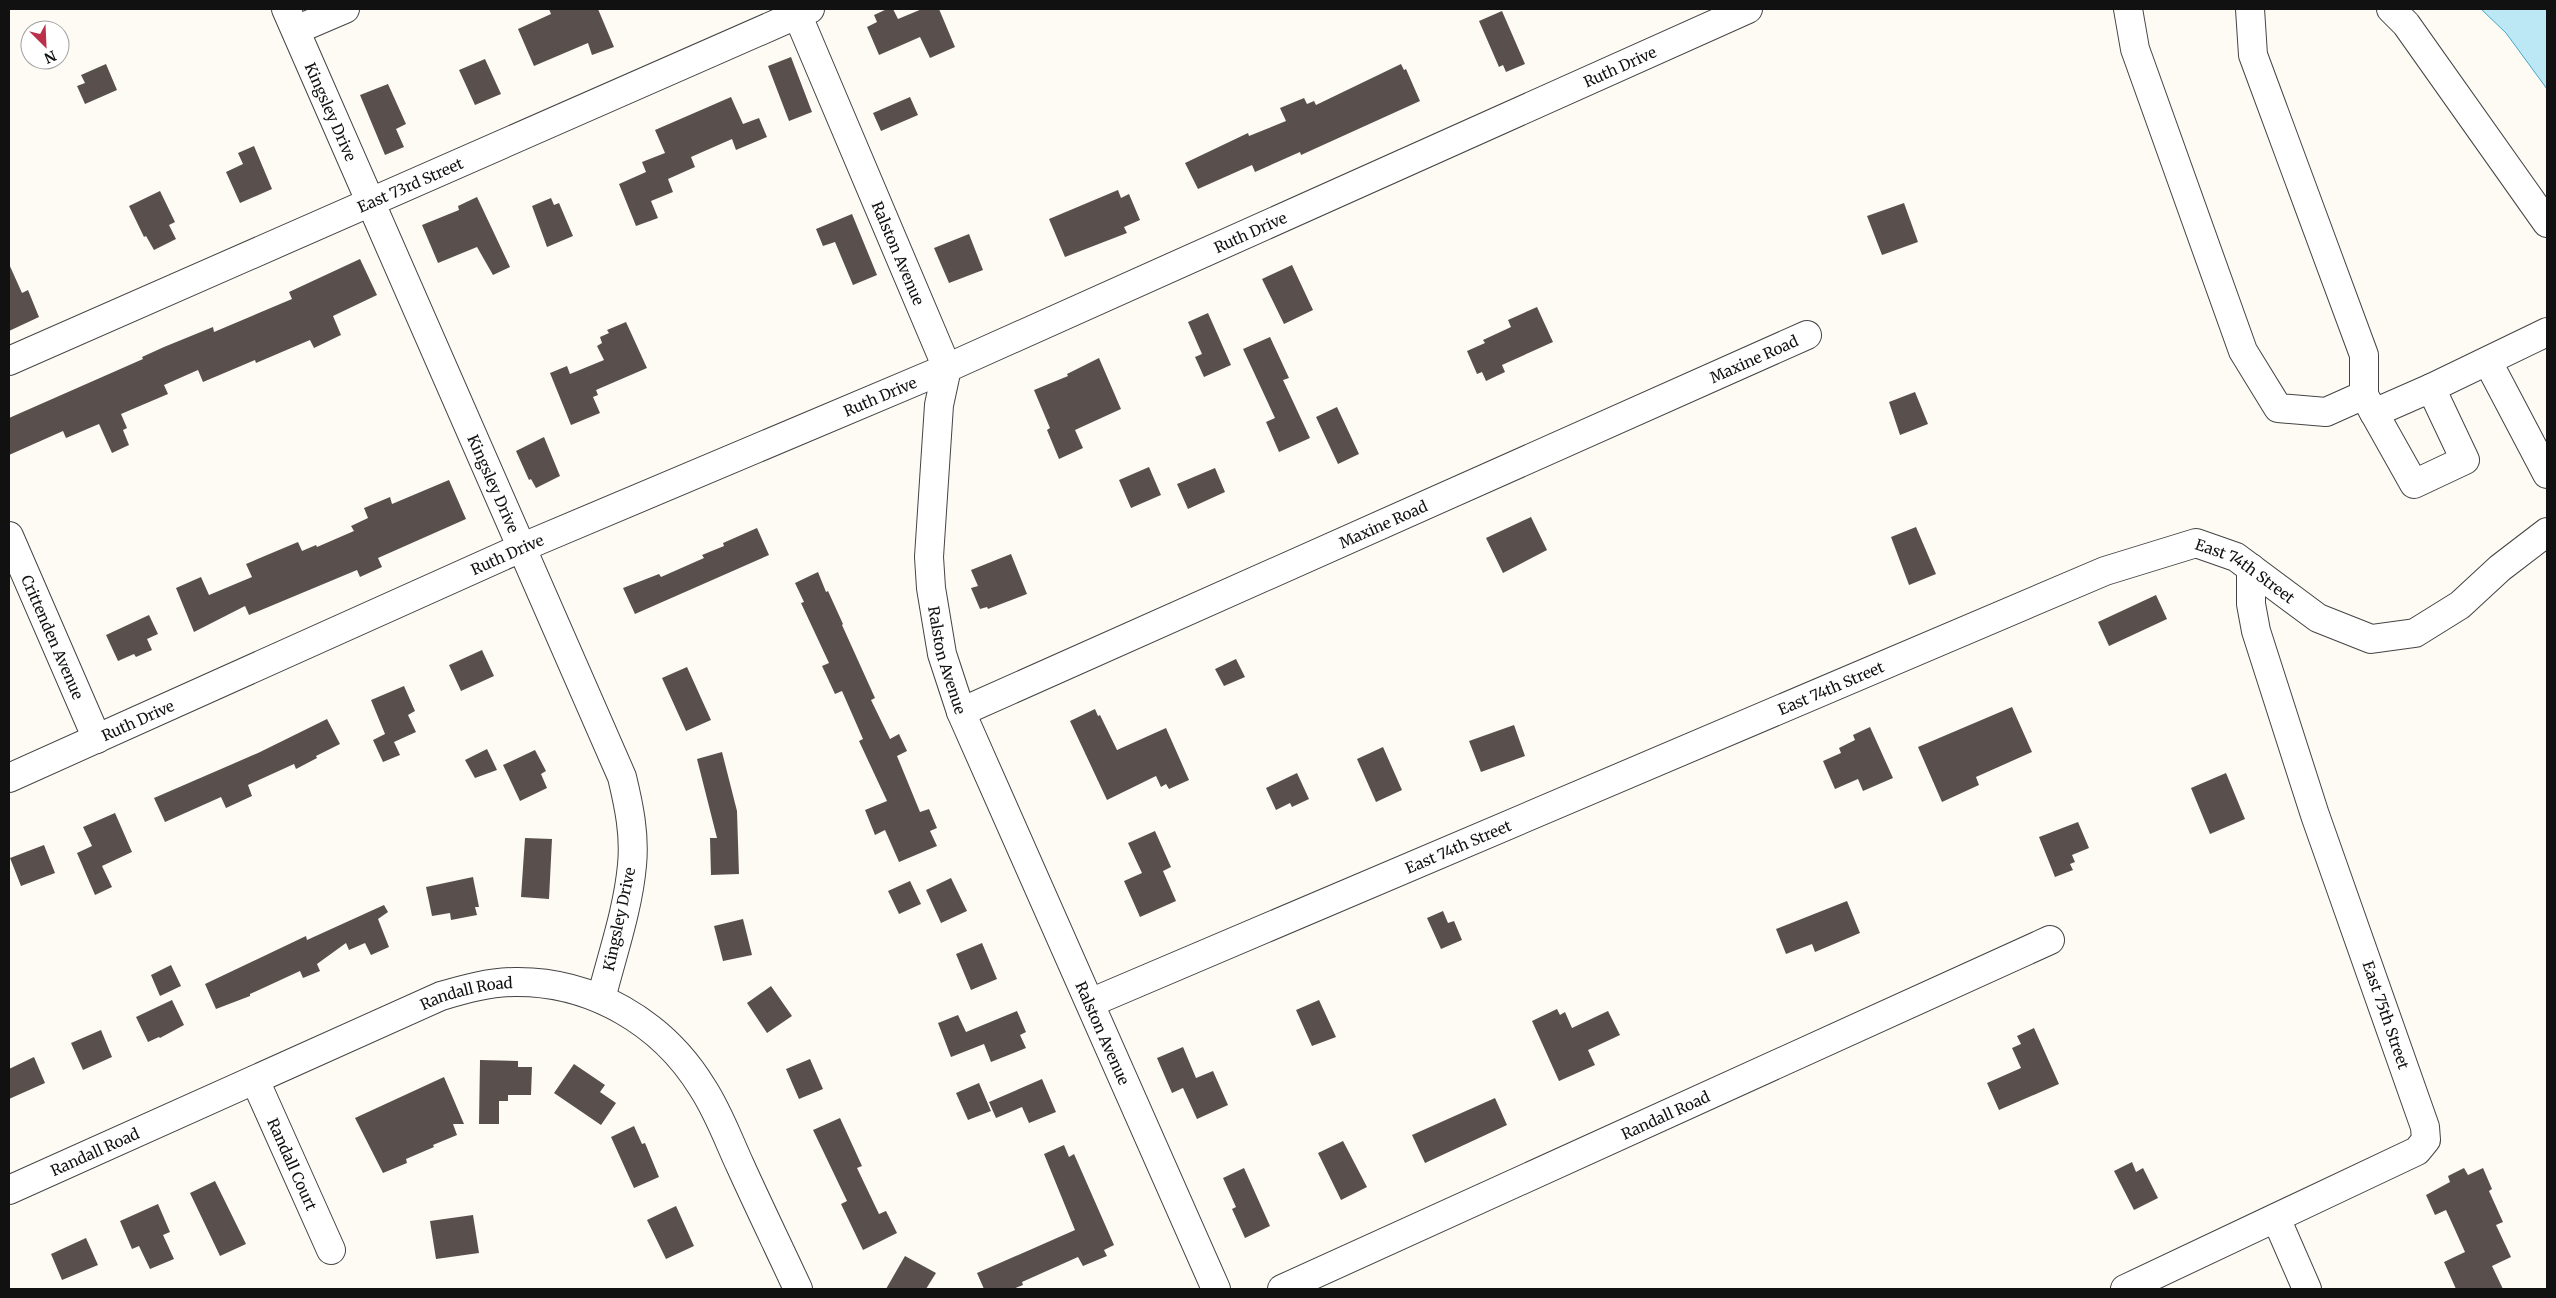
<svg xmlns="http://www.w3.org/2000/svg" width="2556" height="1298" font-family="Merriweather,serif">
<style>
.water{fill:#bce7f4;stroke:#47a7c7}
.building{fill:#59504e}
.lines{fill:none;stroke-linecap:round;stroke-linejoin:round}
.minor-casing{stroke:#444;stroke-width:30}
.minor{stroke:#fff;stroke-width:28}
.labels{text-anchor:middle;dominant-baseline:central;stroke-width:5;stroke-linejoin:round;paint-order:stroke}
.street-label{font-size:15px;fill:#111;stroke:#fff}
</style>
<rect width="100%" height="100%" fill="#fefbf5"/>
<path class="water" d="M2481 9H2547V89L2506 33Z"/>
<path class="building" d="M549 9H598L614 47 592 55 588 43 534 66 518 29 551 14Z
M887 9H893L898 19 922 9H939L955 47 930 58 920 37 879 55 867 27 877 22 874 15Z
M1502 11 1525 64 1506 72 1503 65 1499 67 1479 21Z
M791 57 812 112 789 121 768 66Z
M485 59 501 94 475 105 459 70Z
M106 64 117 90 85 104 77 86 85 83 81 75Z
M1401 64 1404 70 1406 69 1420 101 1301 155 1300 152 1255 172 1252 165 1198 189 1185 163 1248 133 1249 136 1286 121 1280 108 1304 98 1307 104 1314 101 1316 105Z
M388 84 406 124 396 129 404 147 385 155 360 95Z
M731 97 743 124 759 118 767 137 736 150 732 139 691 157 695 167 668 179 673 192 651 201 658 218 636 226 619 184 646 172 642 162 665 153 655 130Z
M910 97 918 115 881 131 873 113Z
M254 146 272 189 240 203 226 172 243 164 238 153Z
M1118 190 1121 198 1129 194 1140 220 1124 227 1127 233 1065 257 1049 219Z
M160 191 175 222 169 225 176 239 154 250 146 236 144 237 129 206Z
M477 197 510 267 493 275 477 247 438 263 422 225 459 210 458 206Z
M551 198 554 205 559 203 573 236 547 247 532 206Z
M1904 203 1918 242 1882 255 1867 216Z
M852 214 877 275 853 285 835 242 823 246 816 229Z
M969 234 983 270 949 283 934 248Z
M360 259 377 295 333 316 341 335 314 348 310 340 256 363 255 360 203 382 198 370 164 385 168 394 121 414 127 428 123 430 129 445 112 453 99 424 66 438 63 431 9 455V418L143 359 142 357 164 347 213 327 214 332 292 299 289 292Z
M9 264 22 293 28 290 39 317 9 331Z
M1292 265 1313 310 1284 324 1262 279Z
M1537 307 1553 342 1502 365 1505 372 1486 381 1482 372 1477 374 1467 351 1485 343 1483 340 1511 327 1508 320Z
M1208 313 1231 365 1204 377 1195 357 1202 354 1188 322Z
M626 322 647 368 596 390 598 395 593 397 600 413 571 425 550 373 567 366 570 374 604 360 597 346 602 343 600 337 609 333 607 330Z
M1270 337 1289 378 1283 380 1310 438 1279 452 1266 422 1275 418 1243 349Z
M1099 358 1121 409 1075 430 1083 448 1059 459 1047 430 1050 428 1034 390 1068 376 1067 374Z
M1915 392 1928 424 1900 435 1889 402Z
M1337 407 1359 454 1338 464 1316 417Z
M544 437 560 476 536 488 531 479 529 480 516 451Z
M1149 467 1161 495 1131 508 1119 480Z
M1215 468 1225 492 1188 509 1177 484Z
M449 480 466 519 378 558 382 567 360 577 357 570 249 615 245 606 194 632 176 588 201 577 209 595 252 577 246 564 298 542 302 551 316 545 317 547 354 531 351 526 368 518 364 508 390 497 392 504Z
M1531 517 1547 550 1503 573 1486 538Z
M1916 527 1936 574 1909 585 1891 537Z
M757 528 769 555 635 614 623 588 659 574 661 577 704 558 702 555 724 546 723 543Z
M1011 554 1027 594 988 609 987 607 980 609 971 588 978 586 971 570Z
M818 572 826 592 828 591 843 624 842 625 875 698 871 700 890 739 899 734 907 751 897 756 920 812 929 809 937 828 930 831 937 846 899 862 885 830 875 835 865 810 887 801 859 741 863 739 842 691 835 694 822 666 829 663 801 603 804 602 795 583Z
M2156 595 2167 619 2109 646 2098 622Z
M149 615 158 634 147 639 152 650 136 657 134 654 118 661 106 635Z
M482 650 494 676 461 691 449 665Z
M1236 659 1245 677 1224 686 1215 669Z
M687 667 711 720 686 731 662 678Z
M404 686 415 711 408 715 416 732 394 742 400 755 383 762 373 740 385 734 371 700Z
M2012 707 2032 752 1976 777 1979 785 1942 802 1918 747Z
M1095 709 1098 716 1100 715 1117 750 1166 728 1189 780 1169 789 1166 784 1161 787 1156 776 1107 800 1070 721Z
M327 719 340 744 316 756 317 758 296 769 294 764 248 785 252 796 226 808 221 797 165 822 154 798 258 753Z
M1514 725 1525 756 1481 772 1469 741Z
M1870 727 1893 778 1863 791 1858 779 1835 789 1823 761 1841 753 1839 748 1855 740 1853 735Z
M1383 747 1402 790 1376 802 1357 759Z
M487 749 497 770 475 778 465 760Z
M535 750 546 771 541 774 547 788 520 801 503 765Z
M722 752 737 811 739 874 711 875 710 838H717L697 759Z
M1297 773 1309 799 1292 807 1290 803 1276 810 1266 788Z
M2226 773 2245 819 2210 834 2191 788Z
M115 813 132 852 102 866 112 887 95 895 77 853 92 846 83 827Z
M2078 822 2089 848 2072 855 2075 862 2070 864 2073 870 2055 877 2039 837Z
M1155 831 1171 867 1163 871 1176 901 1140 917 1124 881 1142 873 1128 843Z
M525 838 552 839 549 899 521 897Z
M44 845 55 873 21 886 10 858Z
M473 877 479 907H475L477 915 451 920 450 913 432 916 426 887Z
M951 878 967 911 941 923 926 890Z
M910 881 921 904 899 914 888 891Z
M1847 901 1860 933 1815 952 1812 944 1786 954 1776 929Z
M384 905 388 912 378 919 389 947 371 955 365 943 349 950 346 943 317 964 320 971 303 978 300 971 250 994V996L216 1009 205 984 306 936 307 940Z
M1443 911 1448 923 1454 921 1462 940 1441 949 1427 918Z
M743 919 752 955 723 961 714 926Z
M982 943 997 979 971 990 956 954Z
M171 965 181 986 160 996 151 975Z
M771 986 792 1016 767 1033 747 1003Z
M172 1000 184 1025 160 1038 159 1037 148 1042 136 1017Z
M1319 1000 1336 1037 1312 1046 1296 1010Z
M1557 1009 1560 1015 1565 1012 1572 1028 1608 1011 1620 1035 1588 1050 1595 1065 1559 1081 1532 1021Z
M1017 1011 1026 1032 1020 1035 1026 1048 991 1062 984 1044 951 1057 938 1023 958 1015 966 1032Z
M2034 1028 2059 1084 1999 1110 1987 1083 2021 1068 2012 1048 2021 1044 2017 1036Z
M101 1030 112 1057 83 1070 71 1043Z
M1183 1047 1196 1078 1213 1071 1228 1105 1197 1119 1183 1088 1172 1093 1157 1058Z
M34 1057 45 1083 9 1099V1069Z
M810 1059 823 1089 799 1099 786 1069Z
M480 1060 518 1061V1067H532L531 1095H508V1101H499V1124H479Z
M574 1064 605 1085 600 1092 616 1103 601 1125 554 1093Z
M444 1077 464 1124H453L457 1135 433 1145 434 1147 406 1159 407 1163 383 1173 355 1118Z
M1042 1079 1056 1112 1029 1123 1022 1107 996 1118 989 1102Z
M979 1083 991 1111 968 1120 956 1093Z
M1495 1098 1507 1125 1425 1163 1412 1135Z
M840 1118 862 1166 857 1168 879 1214 886 1211 897 1233 863 1250 841 1204 847 1201 813 1130Z
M634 1126 642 1144 645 1143 659 1177 634 1188 611 1137Z
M1343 1141 1367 1187 1341 1200 1318 1153Z
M1064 1145 1069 1157 1074 1154 1114 1245 1104 1250 1107 1256 1083 1266 1078 1257 1022 1282 1023 1285 1013 1289H984L977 1273 1075 1230 1044 1154Z
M2132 1162 2136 1172 2143 1168 2158 1198 2134 1210 2114 1171Z
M1244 1168 1270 1226 1245 1238 1232 1209 1236 1207 1223 1178Z
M2464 1168 2468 1175 2483 1168 2492 1189 2489 1191 2503 1222 2496 1225 2511 1257 2492 1266 2503 1289H2456L2444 1262 2465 1252 2446 1210 2435 1215 2426 1195 2450 1182 2448 1176Z
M215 1181 246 1244 220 1256 190 1193Z
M158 1204 170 1232 163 1235 174 1259 150 1269 139 1246 132 1249 120 1221Z
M676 1206 694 1246 666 1259 647 1220Z
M473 1215 479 1253 436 1259 430 1221Z
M86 1238 98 1265 62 1280 51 1254Z
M905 1256 936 1273 926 1289H886Z"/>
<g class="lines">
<g class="minor-casing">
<g id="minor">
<path id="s1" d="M286 9 622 777C629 806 635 835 632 865 628 910 612 955 601 999"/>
<path id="s2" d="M795 9 947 368 939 405 929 557 931 588 942 654 961 712 1216 1289"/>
<path d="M2128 9 2135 49 2243 351 2278 408 2326 412 2364 395V355L2253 55 2250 9"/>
<path d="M2391 9 2406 24 2547 223"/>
<path d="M296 30 345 9"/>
<path id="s3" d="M9 361 810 9"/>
<path d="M2488 362 2547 474"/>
<path d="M2364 395 2414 484 2465 460 2431 388 2547 332"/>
<path d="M2374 413 2431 388"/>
<path id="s4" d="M9 536 97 739"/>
<path id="s5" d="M961 712 1807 335"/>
<path id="s6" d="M9 778 523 547 947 368 1748 9"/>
<path id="s7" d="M1090 1003 2105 571 2196 543 2236 557 2318 618 2371 639 2415 633 2460 605 2500 568 2547 532"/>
<path id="s8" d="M255 1080 331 1250"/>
<path id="s9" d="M9 1190 441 996C465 989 490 982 515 982 591 981 662 1022 702 1087 718 1111 728 1139 740 1165 759 1207 779 1248 798 1289"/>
<path d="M2276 1218 2307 1289"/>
<path id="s10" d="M1282 1289 2050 940"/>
<path d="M2125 1289 2417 1151 2426 1140 2425 1127 2315 815 2256 631 2251 604V568"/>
</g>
</g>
<use href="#minor" class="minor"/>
</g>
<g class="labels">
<g class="street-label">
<text stroke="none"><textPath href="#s6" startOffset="1761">Ruth Drive</textPath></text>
<text stroke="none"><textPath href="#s1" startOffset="112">Kingsley Drive</textPath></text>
<text stroke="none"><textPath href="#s3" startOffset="438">East 73rd Street</textPath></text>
<text stroke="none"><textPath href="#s6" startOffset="1356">Ruth Drive</textPath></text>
<text stroke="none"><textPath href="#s2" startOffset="265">Ralston Avenue</textPath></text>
<text stroke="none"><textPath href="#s5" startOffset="868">Maxine Road</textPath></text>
<text stroke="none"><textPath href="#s6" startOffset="951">Ruth Drive</textPath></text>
<text stroke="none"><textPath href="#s1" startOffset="518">Kingsley Drive</textPath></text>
<text stroke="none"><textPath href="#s5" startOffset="462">Maxine Road</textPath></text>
<text stroke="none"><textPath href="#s6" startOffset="546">Ruth Drive</textPath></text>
<text stroke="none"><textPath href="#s7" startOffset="1255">East 74th Street</textPath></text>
<text stroke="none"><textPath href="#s4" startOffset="110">Crittenden Avenue</textPath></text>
<text stroke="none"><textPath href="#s2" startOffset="685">Ralston Avenue</textPath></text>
<text stroke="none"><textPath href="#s7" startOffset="805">East 74th Street</textPath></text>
<text stroke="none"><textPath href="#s6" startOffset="141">Ruth Drive</textPath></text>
<text stroke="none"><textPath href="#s7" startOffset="400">East 74th Street</textPath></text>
<text transform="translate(619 919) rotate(-78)">Kingsley Drive</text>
<text stroke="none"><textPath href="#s9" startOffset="499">Randall Road</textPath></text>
<text transform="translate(2386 1015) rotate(71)">East 75th Street</text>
<text stroke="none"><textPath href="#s2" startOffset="1090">Ralston Avenue</textPath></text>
<text stroke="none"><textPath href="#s10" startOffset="421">Randall Road</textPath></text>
<text stroke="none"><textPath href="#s9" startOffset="94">Randall Road</textPath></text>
<text stroke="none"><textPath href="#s8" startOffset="92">Randall Court</textPath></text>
</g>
</g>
<rect width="2556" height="1298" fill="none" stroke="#111111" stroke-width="20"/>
<g transform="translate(45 45) rotate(156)"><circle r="24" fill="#ffffff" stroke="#a0a0a0"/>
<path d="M0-4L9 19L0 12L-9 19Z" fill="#bb2f4b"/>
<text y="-8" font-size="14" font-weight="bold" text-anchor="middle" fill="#111111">N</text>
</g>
</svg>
